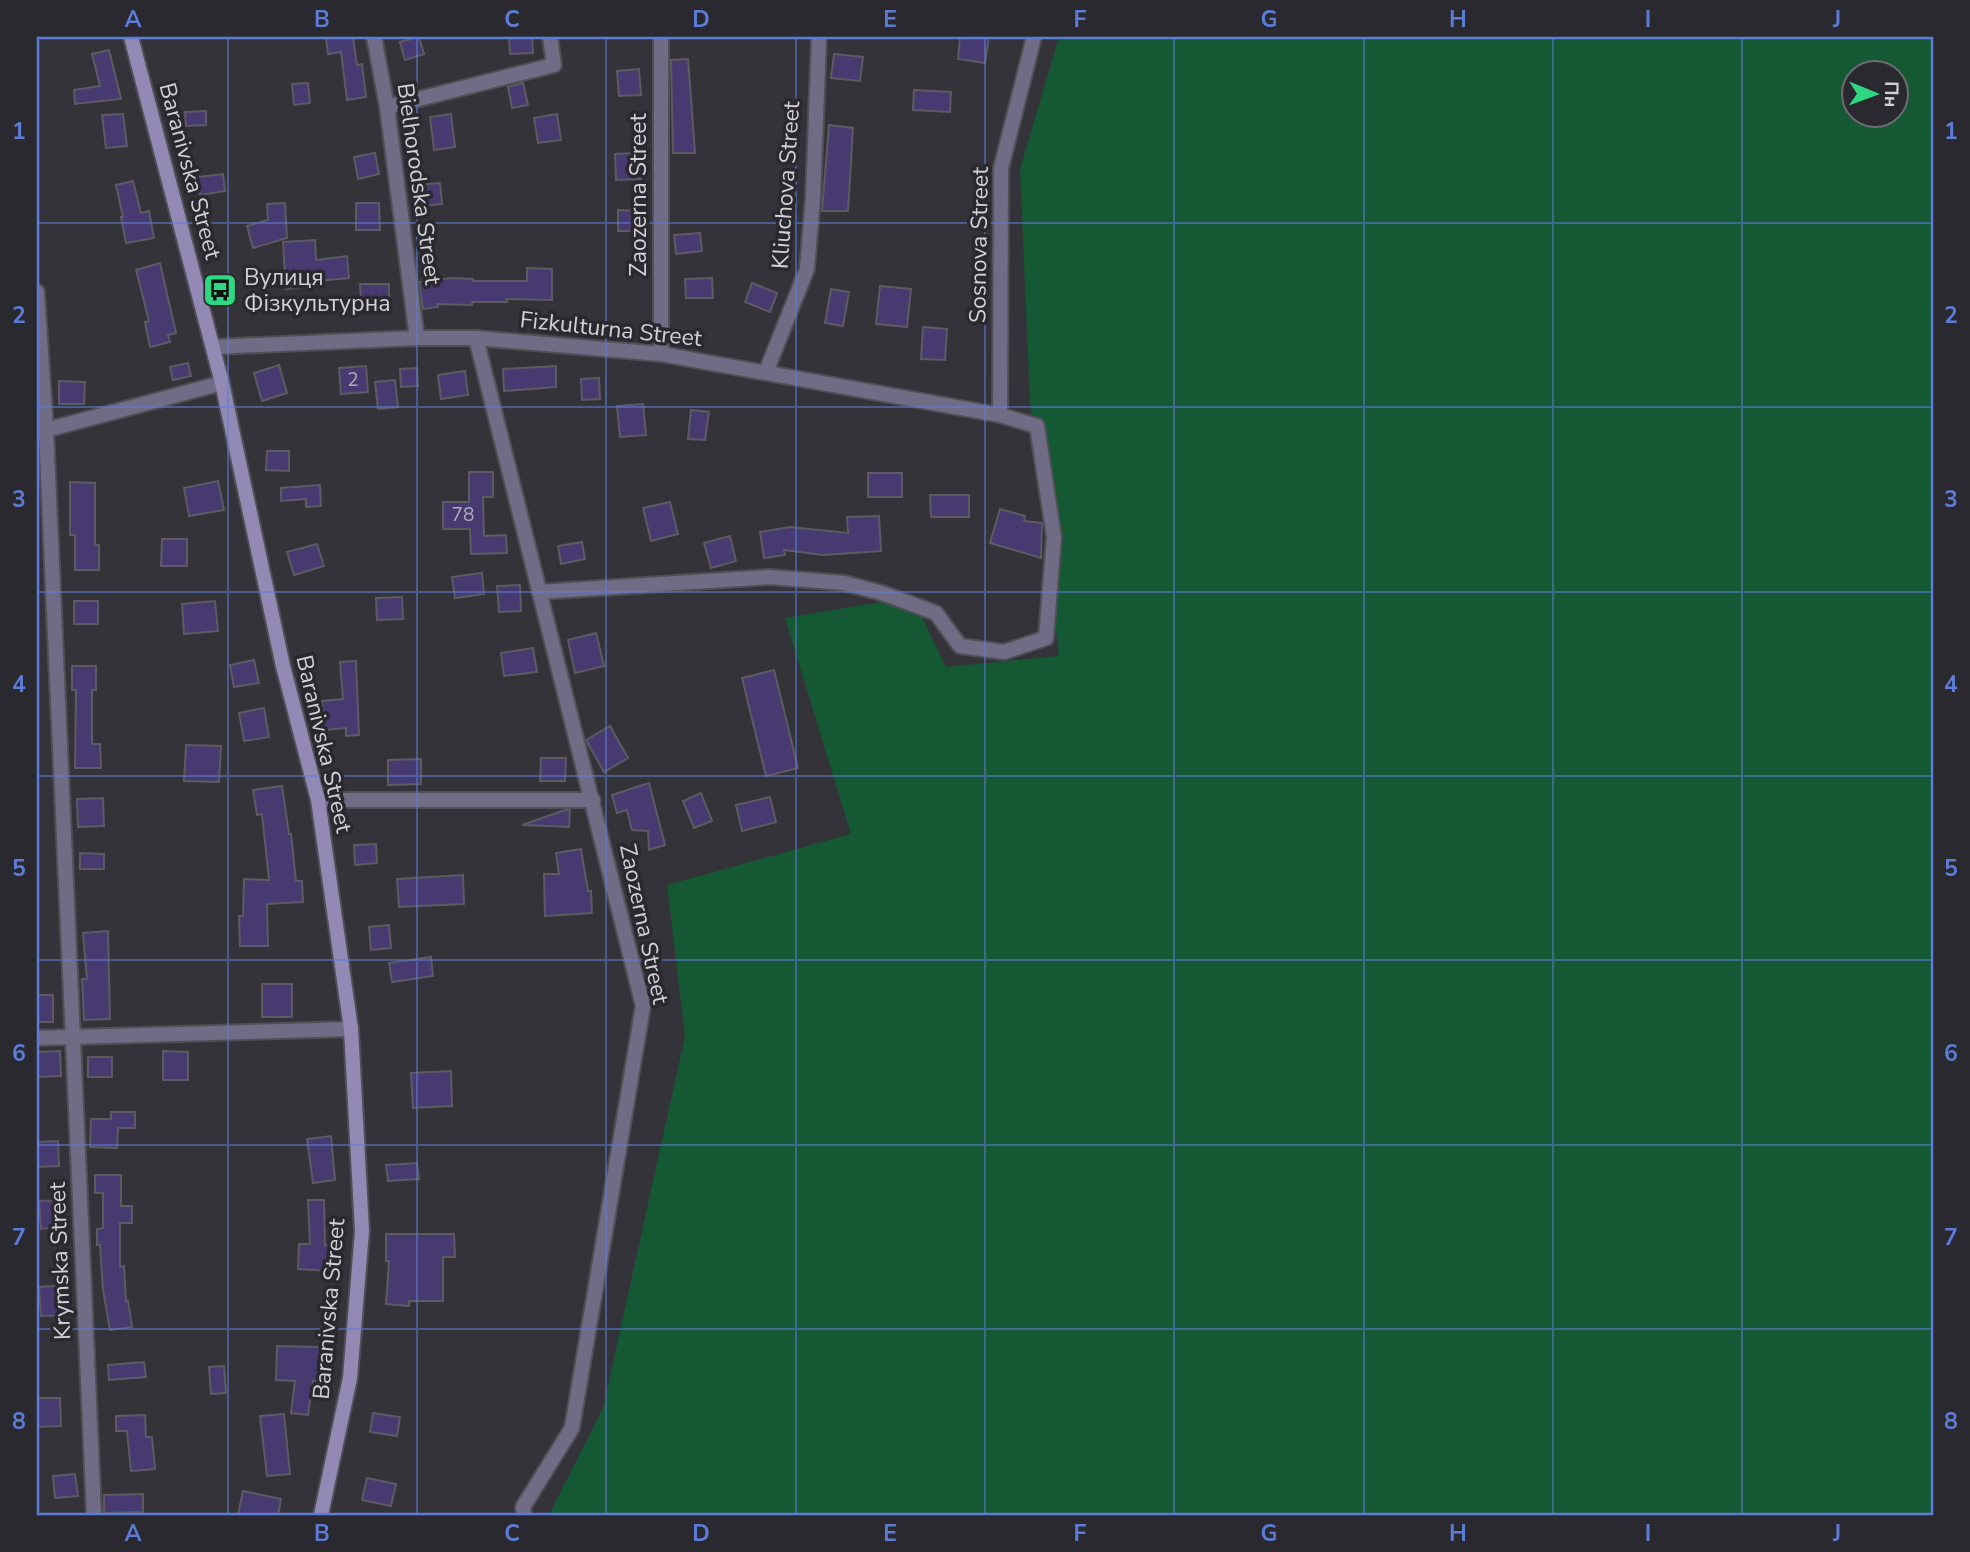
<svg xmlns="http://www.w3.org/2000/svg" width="1970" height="1552" font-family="'Nunito Sans',sans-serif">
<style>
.green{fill:#145934;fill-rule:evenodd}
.building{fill:#473a71;stroke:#5c5b62;stroke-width:2}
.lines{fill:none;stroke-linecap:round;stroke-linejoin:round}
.street-casing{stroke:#504f55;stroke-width:18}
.secondary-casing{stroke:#504f55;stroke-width:18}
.street{stroke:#706c86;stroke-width:14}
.secondary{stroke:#928ab4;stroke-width:14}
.grid{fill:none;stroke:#5c7cd7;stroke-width:2;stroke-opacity:0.55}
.labels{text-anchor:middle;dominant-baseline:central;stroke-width:7;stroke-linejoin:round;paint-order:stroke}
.number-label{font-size:19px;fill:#afabbc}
.street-label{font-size:23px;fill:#d2d1d5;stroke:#2a292f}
.poi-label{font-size:23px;fill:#d2d1d5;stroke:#2a292f;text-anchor:start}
.neatline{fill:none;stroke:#5c7cd7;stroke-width:2.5}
.grid-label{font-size:23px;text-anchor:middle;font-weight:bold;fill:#5c7cd7}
</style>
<rect width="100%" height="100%" fill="#343339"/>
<path class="green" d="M1059 37H1933V1515H549L603 1408 685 1036 667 885 851 834 785 618 912 597 946 667 1059 656 1030 402 1020 169ZM1854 74H1896V116H1854Z"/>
<path class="building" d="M326 37H353L357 65 362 64 366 97 347 100 341 52 328 54Z
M419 37 424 54 405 60 400 42Z
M509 37H532L533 53 510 54Z
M960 37H989L985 63 958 59Z
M109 50 121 99 75 104 74 90 100 86 92 54Z
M834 54 863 57 860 81 831 78Z
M688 59 695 153H673L671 60Z
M639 69 641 95 619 96 617 71Z
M308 83 310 103 294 105 292 84Z
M523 83 528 105 512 108 508 87Z
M914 90 951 92 950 112 913 110Z
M206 111V125L186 126 185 112Z
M123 114 127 146 106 148 102 115Z
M451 114 455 147 434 150 430 117Z
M557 114 561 140 538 143 534 118Z
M829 125 853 128 848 211H822Z
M375 153 379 174 358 179 354 157Z
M640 153 641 179 616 180 615 154Z
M223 174 225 191 200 195 197 177Z
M133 181 141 213 149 211 154 238 126 243 121 217H123L116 185Z
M440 183 442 204 418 206 416 185Z
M285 203 287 238 253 248 247 226 268 220 267 204Z
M356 203H379L380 230H356Z
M618 210 641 211V231H618Z
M700 233 702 251 676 254 674 235Z
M315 240 316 260 347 256 349 278 318 281V286L286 289 283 242Z
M160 263 176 333 168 335 170 342 150 347 145 322 149 321 136 270Z
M527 268 552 269V300L507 299V302H472V305L437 304 438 307 423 309 419 282 452 278 473 279V281H527Z
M712 278 713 298H686L685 279Z
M752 283 777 293 770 312 745 302Z
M360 284H389V303H361Z
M880 286 911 289 907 327 876 324Z
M831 289 849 292 843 326 825 323Z
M923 327 947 329 945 360 921 359Z
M188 363 191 376 173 380 170 367Z
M279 365 287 393 262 401 254 373Z
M366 366 368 392 341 394 339 368Z
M556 366V387L504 391 503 369Z
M417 368 418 386 401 387 400 369Z
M465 371 468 395 441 399 438 375Z
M599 378 600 399 582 400 581 379Z
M395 380 398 407 378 409 375 382Z
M59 381 85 382 84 404H59Z
M643 404 646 435 620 437 617 406Z
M691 410 709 412 705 440 688 439Z
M267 451H289V471L266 470Z
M469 472H493V497H483L484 536 506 535 507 553 471 554 470 529H443V502H469Z
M868 473H902V497H868Z
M218 481 224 510 189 516 184 488Z
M70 482 95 483V545H99V570H75V535H70Z
M320 485 321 506 306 507V499L281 501V488Z
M930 495H969V517H931Z
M670 502 678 534 651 541 643 508Z
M1000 509 1025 516 1024 521 1042 523 1041 558 990 543Z
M879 516 881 551 823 555 784 550 785 555 764 558 760 532 790 527 848 533 847 517Z
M730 536 736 561 711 568 704 543Z
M162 539H187V566H161Z
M582 542 585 559 561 564 558 546Z
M317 544 324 566 294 575 287 552Z
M482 573 484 594 455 598 452 577Z
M520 585 521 611 499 612 497 586Z
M402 597 403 619 377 620 376 598Z
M74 601H98V624H74Z
M215 601 218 631 184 634 182 604Z
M596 633 604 666 575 673 568 640Z
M533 648 537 672 504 676 501 653Z
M254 660 259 683 234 687 230 665Z
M356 661 359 735 346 736V728L324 730 322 701 343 699 340 662Z
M72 666H96V690H92V744H100L101 768H75L76 690H72Z
M774 670 798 768 766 776 742 678Z
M264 708 269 737 244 741 239 713Z
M610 726 628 758 604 772 586 740Z
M186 745 221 746 219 782 184 781Z
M541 758H566L565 781H540Z
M421 759V784L388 785V760Z
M649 783 665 845 649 850 648 831 632 830 627 810 617 813 612 795Z
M282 786 289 834H291L296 881H302L303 902 267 904 268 946H240L239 916H243L244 879 269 880 262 814 257 815 253 790Z
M701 793 712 821 694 828 683 801Z
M770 797 776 822 742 831 736 805Z
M103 798 104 826 78 827 77 799Z
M565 810H570L569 827 522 825Z
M376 844 377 863 355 865 354 845Z
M581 849 588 891H591L592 913 545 916 544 874H559L556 853Z
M80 853 104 854V869H80Z
M463 875 464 904 399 907 397 879Z
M389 925 391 948 371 950 369 927Z
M108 931 110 1019 84 1020 82 979H87L83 933Z
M431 957 433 976 392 982 389 963Z
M262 984H292V1017H262Z
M37 995H53V1022H37Z
M60 1051 61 1076 37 1077V1052Z
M163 1051 188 1052V1080H163Z
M88 1057H112V1077H88Z
M451 1071 452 1106 413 1108 411 1073Z
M111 1112H135V1128H118L117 1148 90 1147 91 1119H111Z
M331 1136 335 1180 313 1183 307 1139Z
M58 1141 59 1166 37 1167V1142Z
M417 1163 419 1179 388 1181 386 1165Z
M95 1175H121V1206H132V1223H120V1267L124 1266 126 1301H128L132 1327 110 1330 103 1290 100 1245H97V1229L103 1228V1193H95Z
M64 1200 66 1226 41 1229 39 1201Z
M308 1200H324L325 1245H331L330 1271 298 1269 299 1244H310Z
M386 1234H454L455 1257H443V1301H409V1306L386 1304 389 1261H386Z
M67 1285 69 1315 41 1316 39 1287Z
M277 1346 320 1347 319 1382 313 1381 308 1415 291 1413 295 1381 276 1380Z
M144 1362 146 1377 109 1380 108 1365Z
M224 1366 226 1393 211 1394 209 1367Z
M37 1398H60L61 1426 37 1427Z
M373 1413 400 1417 397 1436 370 1432Z
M284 1414 290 1474 267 1476 260 1416Z
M145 1415 146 1437H152L155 1469 131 1471 127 1431H116V1416Z
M75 1474 78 1496 55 1498 53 1476Z
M367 1478 396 1484 391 1506 362 1500Z
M243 1491 281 1499 278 1515H238Z
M143 1494V1512L104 1513V1495Z"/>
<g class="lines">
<g class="street-casing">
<path id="street" d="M374 37 387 107 417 338
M661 37V354
M387 107 554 65 550 37
M37 292 46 430 94 1515
M476 338 643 1006 572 1428 523 1507 524 1515
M213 347 417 338H476L661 354 1000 415 1037 426 1054 537 1046 638 1004 652 960 646 936 613 882 593 844 583 770 577 539 592
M766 372 807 269 813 197 819 37
M1000 415 1001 168 1034 37
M38 431 46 430 222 383
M318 800H593
M37 1038 351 1029"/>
</g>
<g class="secondary-casing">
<path id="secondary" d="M131 37 222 383 283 666 318 800 351 1029 362 1231 350 1378 321 1515"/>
</g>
<use href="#street" class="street"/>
<use href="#secondary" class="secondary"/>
</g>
<path class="grid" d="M228 37V1515M417 37V1515M606 37V1515M796 37V1515M985 37V1515M1174 37V1515M1364 37V1515M1553 37V1515M1742 37V1515M37 223H1933M37 407H1933M37 592H1933M37 776H1933M37 960H1933M37 1145H1933M37 1329H1933"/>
<defs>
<g id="bus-square" transform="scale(1.75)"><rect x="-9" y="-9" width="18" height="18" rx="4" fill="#2ed883" stroke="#2a292f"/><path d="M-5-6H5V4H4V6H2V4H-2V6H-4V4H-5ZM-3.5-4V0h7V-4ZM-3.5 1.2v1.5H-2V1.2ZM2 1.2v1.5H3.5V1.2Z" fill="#111"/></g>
</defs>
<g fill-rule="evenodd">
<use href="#bus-square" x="220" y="290"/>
</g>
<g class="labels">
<g class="number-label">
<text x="353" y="380">2</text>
<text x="463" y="515">78</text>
</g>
<g class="street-label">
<text transform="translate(190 171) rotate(75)">Baranivska Street</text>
<text transform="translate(419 184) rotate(82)">Bielhorodska Street</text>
<text transform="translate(786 185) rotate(-86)">Kliuchova Street</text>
<text transform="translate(638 195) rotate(-90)">Zaozerna Street</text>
<text transform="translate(979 245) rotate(-89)">Sosnova Street</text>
<text transform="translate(611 329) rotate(6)">Fizkulturna Street</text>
<text transform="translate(324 744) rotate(77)">Baranivska Street</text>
<text transform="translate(644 924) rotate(78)">Zaozerna Street</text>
<text transform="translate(60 1261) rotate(-92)">Krymska Street</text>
<text transform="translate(329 1309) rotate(-85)">Baranivska Street</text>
</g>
<g class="poi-label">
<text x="244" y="277">Вулиця<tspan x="244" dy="26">Фізкультурна</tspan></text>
</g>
</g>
<rect width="1970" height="1552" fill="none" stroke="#2a292f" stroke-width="77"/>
<g transform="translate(1875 94) rotate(91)"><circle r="33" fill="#2a292f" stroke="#6d6c71" stroke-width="2"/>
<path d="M0-5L12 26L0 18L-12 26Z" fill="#2ed883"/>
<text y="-10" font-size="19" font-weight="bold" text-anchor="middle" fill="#d2d1d5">Пн</text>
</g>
<rect x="38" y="38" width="1894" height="1476" class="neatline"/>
<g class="grid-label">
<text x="133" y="27">A</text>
<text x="322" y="27">B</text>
<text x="512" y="27">C</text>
<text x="701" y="27">D</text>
<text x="890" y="27">E</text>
<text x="1080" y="27">F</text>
<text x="1269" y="27">G</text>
<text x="1458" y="27">H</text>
<text x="1648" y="27">I</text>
<text x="1837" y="27">J</text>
<text x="19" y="139">1</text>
<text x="1951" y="139">1</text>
<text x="19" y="323">2</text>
<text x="1951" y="323">2</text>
<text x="19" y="507">3</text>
<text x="1951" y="507">3</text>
<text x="19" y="692">4</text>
<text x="1951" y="692">4</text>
<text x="19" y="876">5</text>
<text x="1951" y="876">5</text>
<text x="19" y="1061">6</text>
<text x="1951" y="1061">6</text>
<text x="19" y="1245">7</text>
<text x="1951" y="1245">7</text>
<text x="19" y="1429">8</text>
<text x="1951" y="1429">8</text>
<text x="133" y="1541">A</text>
<text x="322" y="1541">B</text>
<text x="512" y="1541">C</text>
<text x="701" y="1541">D</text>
<text x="890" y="1541">E</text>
<text x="1080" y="1541">F</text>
<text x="1269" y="1541">G</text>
<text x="1458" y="1541">H</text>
<text x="1648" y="1541">I</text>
<text x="1837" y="1541">J</text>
</g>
</svg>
